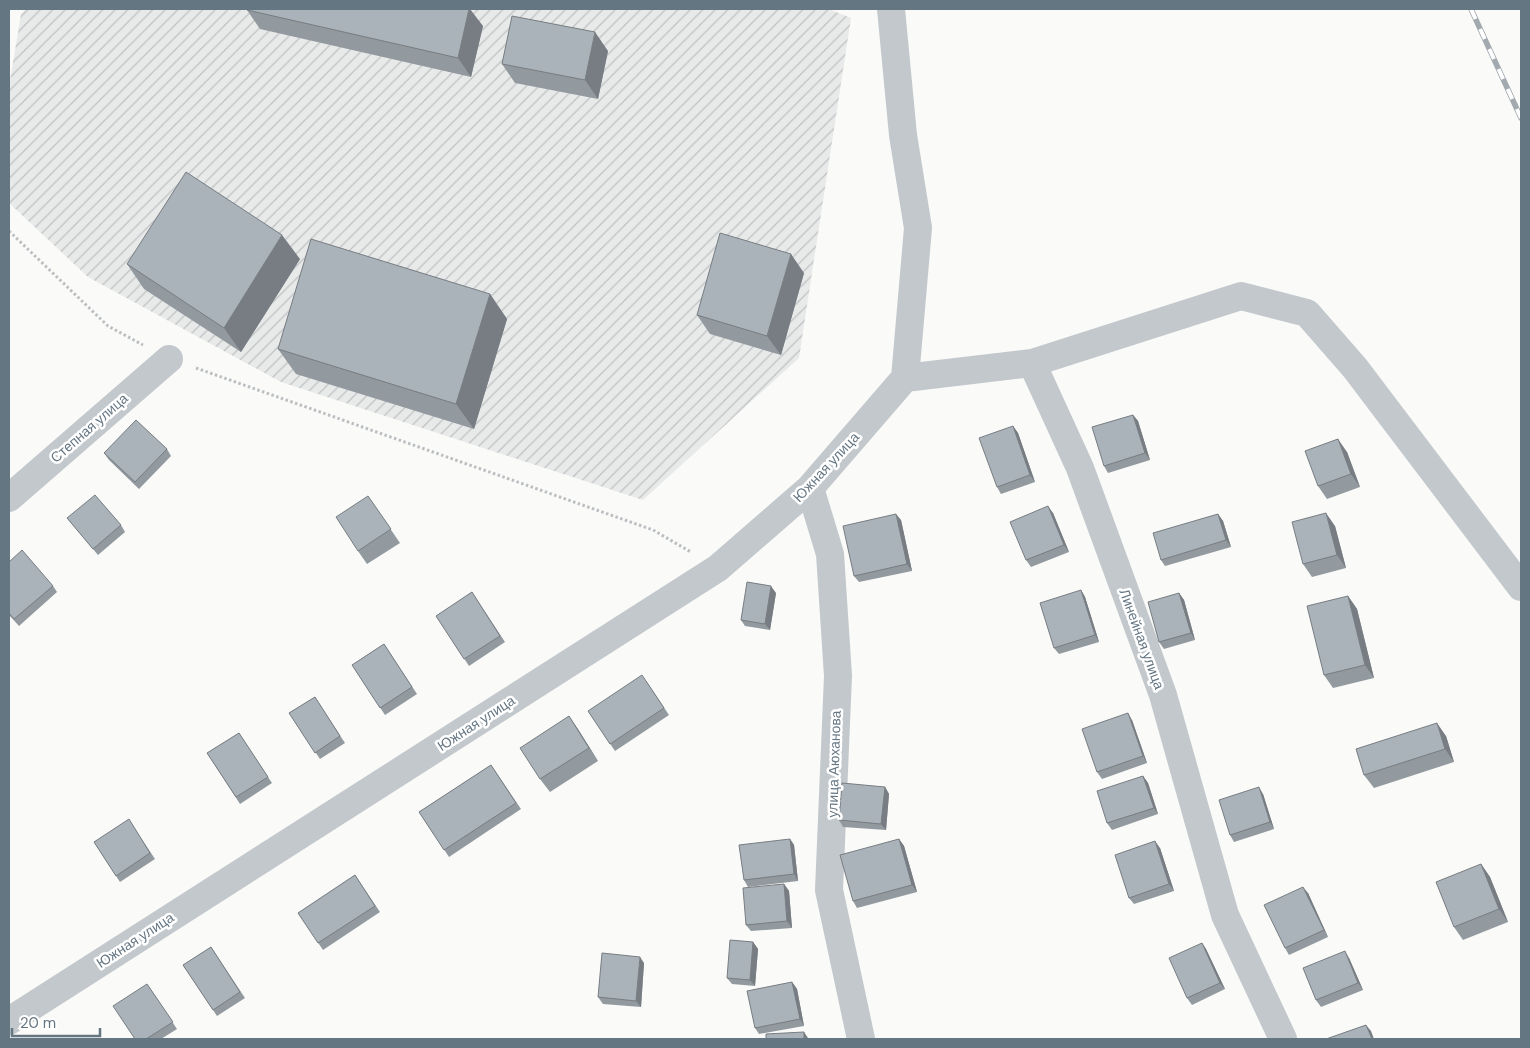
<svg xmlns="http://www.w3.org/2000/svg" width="1530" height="1048" font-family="'DM Sans',sans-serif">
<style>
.industrial{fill:url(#industrial-furrows)}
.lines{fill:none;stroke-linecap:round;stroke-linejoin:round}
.path{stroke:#bbbfc2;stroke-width:3;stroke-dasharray:2.5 2.5;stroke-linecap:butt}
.minor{stroke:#c3c8cc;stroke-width:28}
.rail-casing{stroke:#a2aab0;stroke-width:5.5}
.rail{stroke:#fff;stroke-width:4;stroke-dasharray:11;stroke-linecap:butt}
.wall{fill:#929a9f}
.shaded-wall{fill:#777d82}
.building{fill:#aab3b9;stroke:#777d82}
.labels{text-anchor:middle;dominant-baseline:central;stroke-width:5;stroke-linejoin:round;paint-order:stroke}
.street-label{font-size:14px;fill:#657683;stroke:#fff}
</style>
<defs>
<pattern id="industrial-furrows" width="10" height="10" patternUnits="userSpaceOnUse" patternTransform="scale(1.25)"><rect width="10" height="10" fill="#e8e9e9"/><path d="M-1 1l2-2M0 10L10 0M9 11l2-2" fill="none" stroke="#c0c1c2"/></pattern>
</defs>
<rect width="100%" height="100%" fill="#fafaf8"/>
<path class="industrial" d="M26 9H829L851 18 799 358 643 500 281 382 88 277 9 203V87L21 14Z"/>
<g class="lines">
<path class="path" d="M9 231 108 326 143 345
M196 368 653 530 691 552"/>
<path class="minor" d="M891 9 903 135 918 228 905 378
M1032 363 1241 296 1307 313 1355 368 1521 587
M905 378 1032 363 1080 468 1163 695 1225 915 1283 1039
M810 488 830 554 838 676 829 890 861 1039
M9 498 169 359
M9 1021 718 568 810 488 905 378"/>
<g class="rail-casing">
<path id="rail" d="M1471 9 1521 118"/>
</g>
<use href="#rail" class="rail"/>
</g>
<path class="wall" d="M247 10 483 26 471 77 260 29Z
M608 51 598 99 515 83 502 64Z
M300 259 241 352 144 289 127 264Z
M804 273 781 355 710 334 697 315Z
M490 294 507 319 474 429 296 374 278 349Z
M1133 415 1138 421 1150 460 1108 473 1104 466Z
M1013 426 1018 433 1035 482 1001 494 997 487Z
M167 449 171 456 139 489 109 460 104 453Z
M1347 452 1360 487 1327 499 1318 486Z
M368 496 400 543 367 564 358 551Z
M1053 513 1069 552 1031 567 1026 560Z
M1218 514 1223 521 1231 547 1165 566 1161 560Z
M67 518 121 525 125 532 98 555Z
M901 520 912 571 859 582 854 576Z
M1335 526 1346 568 1312 577 1303 564Z
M9 562 53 586 57 592 19 626 9 615Z
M1081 590 1085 597 1099 642 1059 654 1054 648Z
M472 592 505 642 469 666 436 616Z
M776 593 770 630 745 626 741 620Z
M1179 593 1184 600 1195 640 1164 649 1159 642Z
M1348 596 1357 609 1374 678 1333 688 1324 675Z
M384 644 417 694 385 715 352 665Z
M647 682 669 715 615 751 588 711Z
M315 697 345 743 320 759 289 713Z
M569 716 598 761 550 792 540 779Z
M1132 720 1147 763 1102 779 1097 772Z
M239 733 272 783 240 804 207 753Z
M1446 736 1454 762 1374 788 1364 775Z
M491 765 521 809 449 857 419 812Z
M1143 776 1148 783 1158 814 1112 830 1107 823Z
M885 787 889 794 886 830 843 827 839 820Z
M1263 794 1274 829 1234 842 1230 835Z
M133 826 155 859 120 882 94 842Z
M790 839 794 845 798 881 748 887 744 880Z
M899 839 904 846 917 892 857 908 853 901Z
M1160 848 1174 891 1134 904 1129 898Z
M1481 864 1490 877 1508 922 1463 940 1454 927Z
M355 875 380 912 323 950 298 913Z
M784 884 789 891 792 928 751 931 746 925Z
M1308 893 1328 937 1289 955 1285 948Z
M753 942 758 949 755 986 732 984 727 978Z
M1202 943 1206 949 1225 989 1192 1005 1187 998Z
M211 947 245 998 217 1016 183 965Z
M1349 958 1363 990 1321 1007 1316 1000Z
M644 963 641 1007 603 1004 598 997Z
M792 982 797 989 804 1026 759 1034 755 1028Z
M147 984 177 1029 161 1039H135Z"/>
<path class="shaded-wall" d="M469 9H470L483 26 471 77 458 58Z
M595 32 608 51 598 99 585 80Z
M282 235 300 259 241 352 224 328Z
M791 254 804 273 781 355 767 336Z
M490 294 507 319 474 429 456 404Z
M1133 415 1138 421 1150 460 1145 453Z
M1013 426 1018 433 1035 482 1030 475Z
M1338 439 1347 452 1360 487 1351 474Z
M1048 506 1053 513 1069 552 1064 545Z
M1326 513 1335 526 1346 568 1337 555Z
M896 514 901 520 912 571 907 564Z
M1218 514 1223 521 1231 547 1226 540Z
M771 586 776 593 770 630 765 624Z
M1081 590 1085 597 1099 642 1095 635Z
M1179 593 1184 600 1195 640 1191 633Z
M1348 596 1357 609 1374 678 1365 665Z
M1128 713 1132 720 1147 763 1143 756Z
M569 716 578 729 598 761 589 748Z
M1437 723 1446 736 1454 762 1445 749Z
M1143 776 1148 783 1158 814 1154 808Z
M885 787 889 794 886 830 881 824Z
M1259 787 1263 794 1274 829 1270 822Z
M790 839 794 845 798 881 794 874Z
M899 839 904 846 917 892 912 885Z
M1155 841 1160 848 1174 891 1169 884Z
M1481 864 1490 877 1508 922 1499 909Z
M784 884 789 891 792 928 787 921Z
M1303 887 1308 893 1328 937 1324 930Z
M753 942 758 949 755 986 750 980Z
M1202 943 1206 949 1225 989 1220 983Z
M1345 951 1349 958 1363 990 1358 983Z
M640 957 644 963 641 1007 636 1001Z
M792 982 797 989 804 1026 800 1019Z
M1366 1025 1371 1031 1374 1039H1372Z
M804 1032 808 1038 809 1039H804Z"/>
<path class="building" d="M247 9H469L458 58 247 10Z
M512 16 595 32 585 80 502 64Z
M186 172 282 235 224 328 127 264Z
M720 233 791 254 767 336 697 315Z
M311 239 490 294 456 404 278 349Z
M1133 415 1145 453 1104 466 1092 427Z
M136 420 167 449 135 482 104 453Z
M1013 426 1030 475 997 487 979 438Z
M1338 439 1351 474 1318 486 1305 451Z
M95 495 121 525 93 549 67 518Z
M368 496 391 529 358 551 336 517Z
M1048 506 1064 545 1026 560 1010 522Z
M1326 513 1337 555 1303 564 1292 522Z
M896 514 907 564 854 576 843 526Z
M1218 514 1226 540 1161 560 1153 533Z
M22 550 53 586 14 619 9 613V562Z
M747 582 771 586 765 624 741 620Z
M1081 590 1095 635 1054 648 1040 603Z
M472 592 500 636 464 659 436 616Z
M1179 593 1191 633 1159 642 1148 602Z
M1348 596 1365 665 1324 675 1307 606Z
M384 644 412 687 380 708 352 665Z
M642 675 664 708 610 744 588 711Z
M315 697 340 736 315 753 289 713Z
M1128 713 1143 756 1097 772 1082 729Z
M569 716 589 748 540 779 520 748Z
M1437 723 1445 749 1364 775 1356 749Z
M239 733 268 777 236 797 207 753Z
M491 765 516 803 444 850 419 812Z
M1143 776 1154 808 1107 823 1097 791Z
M842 783 885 787 881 824 839 820Z
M1259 787 1270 822 1230 835 1219 800Z
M129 819 150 853 116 876 94 842Z
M790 839 794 874 744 880 739 845Z
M899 839 912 885 853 901 840 855Z
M1155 841 1169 884 1129 898 1115 855Z
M1481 864 1499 909 1454 927 1436 882Z
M355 875 375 906 318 943 298 913Z
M784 884 787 921 746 925 743 888Z
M1303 887 1324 930 1285 948 1264 905Z
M730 940 753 942 750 980 727 978Z
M1202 943 1220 983 1187 998 1169 958Z
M211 947 240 992 213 1010 183 965Z
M1345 951 1358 983 1316 1000 1303 968Z
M602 953 640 957 636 1001 598 997Z
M792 982 800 1019 755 1028 747 991Z
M147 984 173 1022 146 1039H135L113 1006Z
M1366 1025 1372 1039H1326Z
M804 1032V1039H766V1034Z"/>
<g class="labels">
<g class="street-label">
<text transform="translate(89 428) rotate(-41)">Степная улица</text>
<text transform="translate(826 467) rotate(-47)">Южная улица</text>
<text transform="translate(1142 639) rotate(70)">Линейная улица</text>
<text transform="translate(476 723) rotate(-33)">Южная улица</text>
<text transform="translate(834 764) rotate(-88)">улица Аюханова</text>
<text transform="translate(135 940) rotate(-33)">Южная улица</text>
</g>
</g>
<rect width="1530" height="1048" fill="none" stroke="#657683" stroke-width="20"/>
<path d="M12 1028v8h88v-8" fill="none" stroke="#657683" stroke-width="2.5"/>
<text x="20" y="1028" font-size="15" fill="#657683" stroke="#ffffff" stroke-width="4" paint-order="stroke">20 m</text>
</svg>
